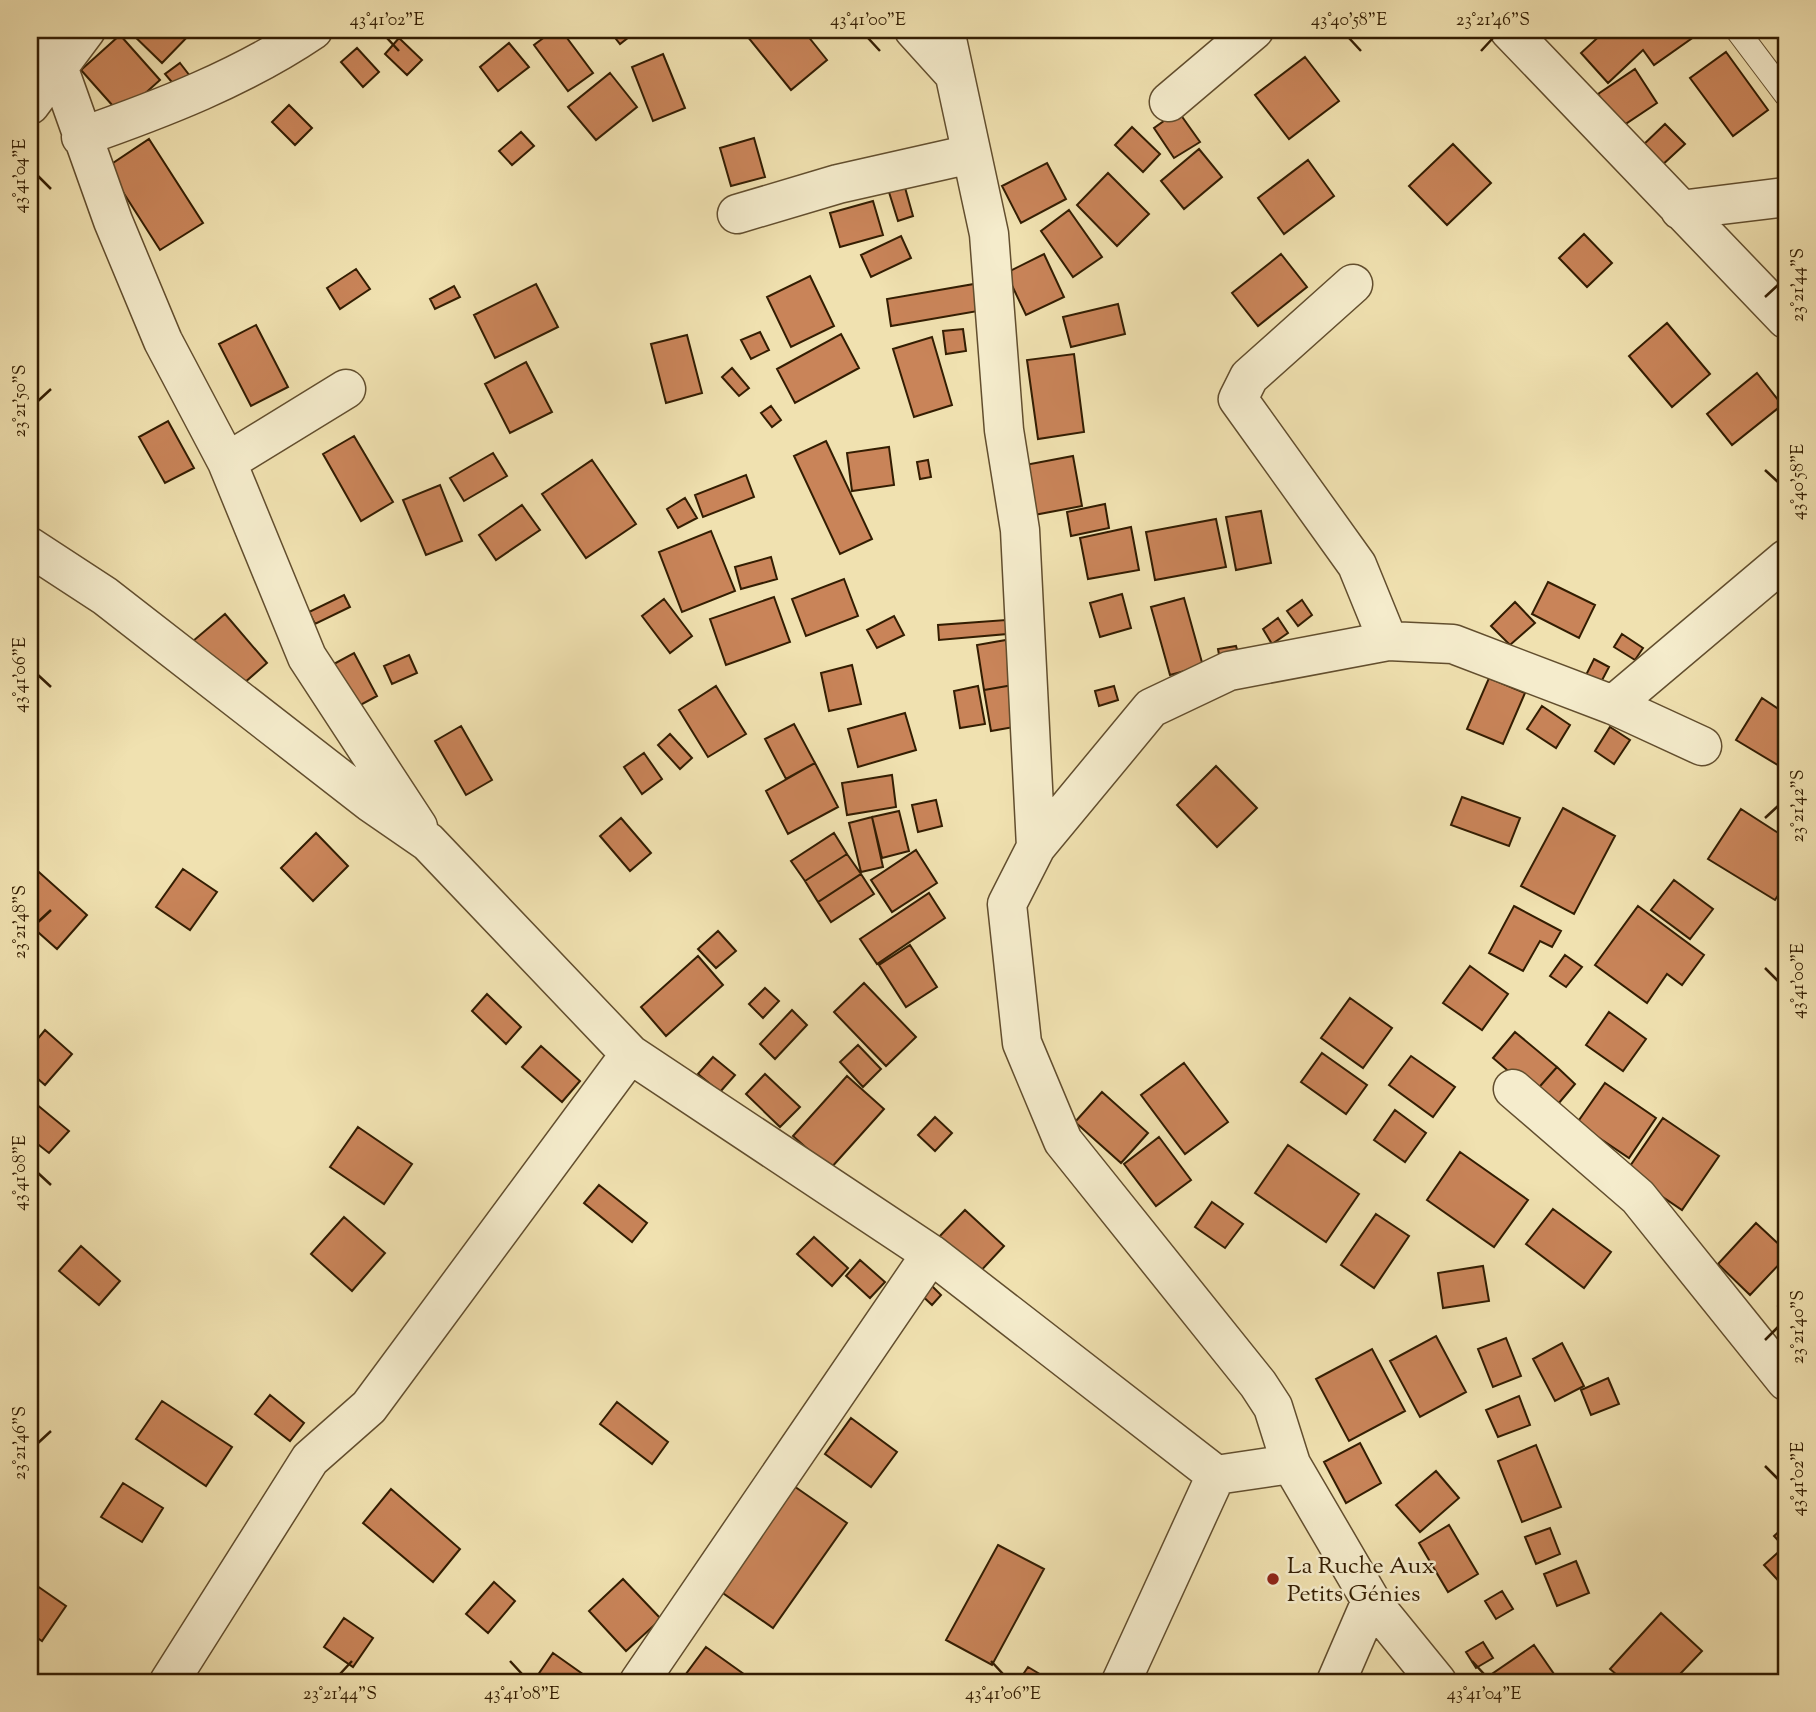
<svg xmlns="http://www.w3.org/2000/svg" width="1816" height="1712" font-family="'Sorts Mill Goudy',serif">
<rect width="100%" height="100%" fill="#f0e1b0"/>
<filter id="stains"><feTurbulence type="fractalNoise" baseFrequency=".00286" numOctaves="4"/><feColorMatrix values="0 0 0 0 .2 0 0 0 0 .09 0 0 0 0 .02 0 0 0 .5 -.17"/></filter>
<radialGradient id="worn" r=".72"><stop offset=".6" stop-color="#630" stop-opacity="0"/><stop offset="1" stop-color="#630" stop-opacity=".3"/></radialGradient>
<path fill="#c98459" stroke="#331d02" stroke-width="2" d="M128 30H194L162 63Z
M554 30H561L593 73 568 91 534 45Z
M609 30H638L620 44Z
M756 30H803L827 60 791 90 747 36Z
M1606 30H1695L1698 34 1654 65 1643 50 1608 83 1581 53Z
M120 35 160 80 121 115 81 70Z
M399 38 422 60 407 75 385 54Z
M509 43 529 67 498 91 480 67Z
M357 48 379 72 363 87 341 62Z
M1726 52 1768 110 1733 136 1690 78Z
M663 54 685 108 653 121 632 67Z
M1305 57 1339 101 1289 139 1255 95Z
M180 63 190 76 176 87 165 74Z
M1635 69 1657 103 1621 127 1598 94Z
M610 73 637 107 596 140 568 107Z
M289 105 312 128 295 145 272 122Z
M1178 111 1200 142 1174 158 1154 128Z
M1665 124 1685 144 1660 167 1641 147Z
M1132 127 1160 154 1143 172 1115 145Z
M521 132 534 146 512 165 499 151Z
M754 138 765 177 731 186 720 148Z
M149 139 203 223 160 250 107 167Z
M1453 144 1491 183 1447 225 1409 186Z
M1199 149 1222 177 1184 209 1161 181Z
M1308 160 1334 196 1284 234 1258 198Z
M1047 163 1066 199 1021 223 1002 186Z
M1108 173 1149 214 1117 246 1077 205Z
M904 184 913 216 898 221 888 189Z
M873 201 883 235 840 247 830 213Z
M1069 210 1102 257 1073 277 1041 231Z
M1584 234 1612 263 1587 287 1559 258Z
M901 236 911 258 871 277 861 255Z
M1044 254 1064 297 1026 315 1006 273Z
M1281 254 1307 287 1258 326 1232 293Z
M356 269 370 289 340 309 327 288Z
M810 276 834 326 791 347 767 297Z
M536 284 558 327 495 358 474 315Z
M974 284 978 311 891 326 887 299Z
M454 286 460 297 435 309 430 299Z
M1118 304 1125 334 1071 347 1063 317Z
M1667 323 1710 374 1672 407 1629 356Z
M256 325 288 387 251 406 219 344Z
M963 329 966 351 946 354 943 331Z
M760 332 769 350 751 359 741 340Z
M841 334 859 368 795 403 777 369Z
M687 335 702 393 666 403 651 344Z
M932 337 952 405 914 417 893 349Z
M1074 354 1084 432 1038 439 1027 360Z
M526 362 552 412 510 433 485 384Z
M732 368 749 388 739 396 722 377Z
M1757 373 1782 405 1732 445 1707 414Z
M771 406 781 420 772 427 761 413Z
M168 421 194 468 165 483 139 437Z
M354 436 393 502 361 521 323 454Z
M826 441 872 539 840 554 794 456Z
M889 447 894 485 852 491 847 453Z
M493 453 507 476 464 501 450 478Z
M1073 456 1082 506 1034 515 1025 465Z
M592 460 636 524 586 558 542 494Z
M928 460 931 477 920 479 917 462Z
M746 475 754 497 703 517 695 495Z
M440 485 462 541 426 555 403 500Z
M685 498 697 518 678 528 667 509Z
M1105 504 1109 528 1071 536 1067 512Z
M522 505 540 530 496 560 479 535Z
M1261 511 1271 563 1236 570 1226 517Z
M1216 519 1226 567 1155 580 1146 532Z
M1131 527 1139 570 1088 579 1080 538Z
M711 531 735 591 682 612 659 552Z
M771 557 777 579 741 589 735 567Z
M844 579 858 616 806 636 792 599Z
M1548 582 1595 605 1579 638 1532 614Z
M1122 594 1131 628 1100 637 1090 603Z
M344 595 350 607 315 624 309 612Z
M774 597 790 642 726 665 710 619Z
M1184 598 1203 666 1170 675 1151 607Z
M664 599 692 636 670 653 642 616Z
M1302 600 1312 615 1298 626 1287 611Z
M1515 602 1535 623 1510 645 1491 626Z
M225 614 267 663 236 690 193 641Z
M894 616 904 635 877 648 867 630Z
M1278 618 1288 633 1272 644 1263 629Z
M1006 620 1007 634 939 640 938 625Z
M1622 634 1643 648 1635 660 1614 647Z
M1006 640 1013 685 984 690 977 645Z
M1236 646 1239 656 1220 660 1218 649Z
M354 653 377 696 355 708 332 665Z
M409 655 417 673 392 684 384 666Z
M1594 659 1609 667 1599 686 1584 679Z
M852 665 861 704 829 711 821 673Z
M1489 678 1525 693 1503 744 1467 729Z
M1013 685 1019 726 991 731 984 690Z
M716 686 746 734 708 757 679 710Z
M978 686 985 724 960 728 954 691Z
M1114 686 1118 700 1099 706 1095 691Z
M1762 698 1786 714V770L1736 740Z
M1542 706 1570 725 1556 748 1527 729Z
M905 713 916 750 858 767 848 729Z
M794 724 815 763 786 779 765 739Z
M461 726 492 780 466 795 435 741Z
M1610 727 1630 740 1614 764 1595 751Z
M670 734 692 758 680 769 658 745Z
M644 753 662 779 642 794 624 767Z
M815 763 838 807 788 834 766 791Z
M1216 766 1257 808 1217 847 1177 805Z
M892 775 896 807 847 815 842 783Z
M1462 797 1520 818 1509 846 1451 825Z
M936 800 942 826 918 832 912 805Z
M1563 808 1615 836 1574 914 1521 886Z
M1741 809 1786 838V883L1775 900 1708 859Z
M899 811 909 851 882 858 872 817Z
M872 817 883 867 861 872 849 823Z
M621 818 651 853 630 871 600 836Z
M316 833 348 866 313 901 281 868Z
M834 833 847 854 805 881 791 861Z
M916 850 937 883 892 912 871 880Z
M847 854 861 874 818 902 805 881Z
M31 865 87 915 57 949 30 925Z
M183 869 217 892 190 930 156 907Z
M861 874 874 894 831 922 818 902Z
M1674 880 1713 909 1690 939 1651 910Z
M929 893 945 918 877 964 860 939Z
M1514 906 1561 931 1552 947 1540 941 1523 971 1489 953Z
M1638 906 1704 955 1682 985 1667 974 1647 1003 1595 965Z
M718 931 736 951 716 968 698 949Z
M910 945 937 987 906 1007 879 965Z
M1565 955 1582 967 1566 987 1550 976Z
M698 956 723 985 666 1036 641 1007Z
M1470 966 1508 994 1482 1030 1443 1003Z
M864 983 916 1037 886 1066 834 1012Z
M765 988 779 1001 763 1018 749 1004Z
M487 994 521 1027 506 1044 472 1011Z
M1350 998 1392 1028 1363 1068 1321 1038Z
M792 1010 807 1025 775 1059 760 1044Z
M1609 1012 1646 1039 1623 1071 1586 1045Z
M45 1030 72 1054 45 1085 30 1072V1048Z
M1515 1032 1557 1067 1534 1093 1493 1058Z
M858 1045 881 1069 863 1087 840 1062Z
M541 1046 580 1081 562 1102 522 1067Z
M1322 1053 1367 1085 1346 1114 1301 1082Z
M1411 1056 1455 1087 1433 1117 1389 1085Z
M713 1057 735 1075 720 1092 698 1074Z
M1184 1063 1228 1122 1185 1154 1141 1095Z
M1557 1067 1575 1084 1553 1110 1534 1093Z
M765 1074 800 1107 780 1127 746 1094Z
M847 1076 884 1109 830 1169 793 1136Z
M1605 1083 1656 1118 1629 1158 1577 1123Z
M1102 1092 1148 1133 1121 1163 1075 1122Z
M30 1099 69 1131 49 1153 30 1138Z
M1395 1110 1426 1133 1405 1162 1374 1140Z
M935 1117 952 1133 935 1151 918 1135Z
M1663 1118 1719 1156 1682 1210 1626 1172Z
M358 1127 412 1164 384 1204 330 1167Z
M1159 1137 1191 1180 1156 1206 1124 1164Z
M1288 1145 1359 1194 1326 1242 1255 1193Z
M1460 1152 1528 1200 1494 1247 1427 1200Z
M599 1185 647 1223 632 1242 584 1203Z
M1212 1202 1243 1224 1225 1248 1195 1227Z
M1553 1209 1611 1252 1584 1288 1526 1244Z
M965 1210 1004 1246 976 1276 937 1239Z
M1376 1214 1409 1236 1374 1288 1341 1265Z
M344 1217 385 1253 352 1291 311 1254Z
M1756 1223 1786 1251V1257L1750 1295 1718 1264Z
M814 1237 848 1268 832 1286 797 1254Z
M81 1246 120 1281 99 1305 59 1271Z
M860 1260 885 1282 870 1298 846 1276Z
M1483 1266 1489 1301 1443 1308 1438 1273Z
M926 1280 941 1295 932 1305 916 1290Z
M1786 1297V1315L1778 1306Z
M1436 1336 1466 1392 1420 1417 1390 1361Z
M1506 1338 1521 1376 1493 1387 1478 1349Z
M1562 1343 1584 1386 1555 1401 1533 1359Z
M1372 1349 1405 1411 1349 1441 1316 1379Z
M1608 1378 1619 1404 1591 1415 1581 1390Z
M270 1395 304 1423 290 1441 255 1414Z
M1519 1396 1530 1425 1498 1437 1486 1410Z
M162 1401 232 1447 206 1486 136 1439Z
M617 1402 668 1442 652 1464 600 1424Z
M851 1418 897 1452 871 1487 825 1454Z
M1360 1443 1381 1483 1346 1503 1324 1462Z
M1536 1445 1561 1507 1522 1522 1498 1461Z
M1436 1471 1459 1498 1420 1532 1396 1505Z
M123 1483 163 1508 142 1542 101 1517Z
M791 1484 847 1523 773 1628 717 1589Z
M391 1489 460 1549 433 1582 363 1523Z
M1449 1525 1478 1574 1448 1592 1419 1543Z
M1786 1525V1589L1764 1565 1784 1547 1774 1536Z
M1550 1528 1560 1554 1536 1564 1525 1537Z
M998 1545 1044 1569 992 1665 946 1640Z
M1576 1561 1589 1593 1557 1606 1544 1574Z
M623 1579 661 1619 626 1651 589 1611Z
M30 1581 66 1606 42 1641 30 1633Z
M494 1582 515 1601 488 1633 466 1614Z
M1502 1591 1513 1609 1496 1619 1485 1601Z
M1661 1613 1702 1651 1680 1674 1688 1682H1625L1610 1669Z
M344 1618 373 1638 353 1667 324 1647Z
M1483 1642 1493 1658 1476 1668 1466 1652Z
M1534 1645 1554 1674 1542 1682H1489L1486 1678Z
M706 1647 755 1682H680Z
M553 1653 594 1682H533Z
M1028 1667 1053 1682H1018Z"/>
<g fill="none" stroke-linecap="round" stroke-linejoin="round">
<g stroke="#624e2e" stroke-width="25">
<path id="lane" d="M1737 30 1786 95"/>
</g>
<g stroke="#624e2e" stroke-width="41">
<path id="street" d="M45 30 113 221 163 341 227 462 307 657 418 827
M914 30 953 73
M945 30 989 234 1004 430 1020 530 1036 847 1007 904 1022 1043 1063 1141 1258 1384 1273 1407 1291 1464 1371 1601 1437 1682
M1509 30 1786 319
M1169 102 1254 30
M30 105 86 30
M81 137C161 109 242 78 313 30
M1680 210 1786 197
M737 214 838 184 971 154
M1353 284 1249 377 1238 399 1357 565 1388 641
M227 462 346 389
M30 547 105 596 370 802 428 842 630 1054 931 1254 1216 1475 1291 1464
M1613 705 1786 559
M1036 847 1151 708 1229 671 1388 641 1453 644 1613 705 1702 746
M1513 1089 1638 1197 1786 1381
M169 1682 310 1459 369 1407 630 1054
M639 1682 931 1254
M1121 1682 1216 1475
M1336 1682 1371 1601"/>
</g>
<use href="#lane" stroke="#f5eccc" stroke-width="23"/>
<use href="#street" stroke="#f5eccc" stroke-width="38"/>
</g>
<path fill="none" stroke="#331d02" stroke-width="2.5" d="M387 38 399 51M868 38 880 51M1349 38 1361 51M1481 51 1493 38M38 176 51 189M1765 297 1778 285M38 401 51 389M1765 470 1778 482M38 675 51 687M1765 818 1778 806M38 922 51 910M1765 968 1778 981M38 1173 51 1185M1765 1340 1778 1327M38 1443 51 1431M1765 1466 1778 1479M510 1661 522 1674M991 1661 1003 1674M1472 1661 1484 1674M340 1674 352 1661"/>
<circle fill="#8f2418" stroke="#f5eccc" stroke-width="2.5" cx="1273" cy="1579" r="7"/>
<g text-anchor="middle" stroke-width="5" stroke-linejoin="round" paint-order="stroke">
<g font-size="24" fill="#331d02" stroke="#f5eccc" text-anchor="start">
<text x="1287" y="1573">La Ruche Aux<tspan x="1287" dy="28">Petits Génies</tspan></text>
</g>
</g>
<rect width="1816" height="1712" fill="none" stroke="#f0e1b0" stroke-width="77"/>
<rect x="38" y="38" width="1740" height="1636" fill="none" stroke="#331d02" stroke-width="2.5"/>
<g font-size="18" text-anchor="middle" fill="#331d02">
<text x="387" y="25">43°41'02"E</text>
<text x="868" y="25">43°41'00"E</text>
<text x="1349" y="25">43°40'58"E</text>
<text x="1493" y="25">23°21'46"S</text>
<text transform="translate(19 176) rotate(-90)" y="6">43°41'04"E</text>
<text transform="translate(1797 285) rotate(-90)" y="6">23°21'44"S</text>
<text transform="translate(19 401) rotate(-90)" y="6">23°21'50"S</text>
<text transform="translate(1797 482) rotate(-90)" y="6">43°40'58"E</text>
<text transform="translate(19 675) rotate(-90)" y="6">43°41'06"E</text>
<text transform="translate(1797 806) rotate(-90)" y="6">23°21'42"S</text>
<text transform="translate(19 922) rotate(-90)" y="6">23°21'48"S</text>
<text transform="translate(1797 981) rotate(-90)" y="6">43°41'00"E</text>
<text transform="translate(19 1173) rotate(-90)" y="6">43°41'08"E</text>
<text transform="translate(1797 1327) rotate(-90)" y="6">23°21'40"S</text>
<text transform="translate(19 1443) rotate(-90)" y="6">23°21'46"S</text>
<text transform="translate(1797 1479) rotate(-90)" y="6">43°41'02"E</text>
<text x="340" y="1699">23°21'44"S</text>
<text x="522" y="1699">43°41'08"E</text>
<text x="1003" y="1699">43°41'06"E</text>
<text x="1484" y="1699">43°41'04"E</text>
</g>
<rect width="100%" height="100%" filter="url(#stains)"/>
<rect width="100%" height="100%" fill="url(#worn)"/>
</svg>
